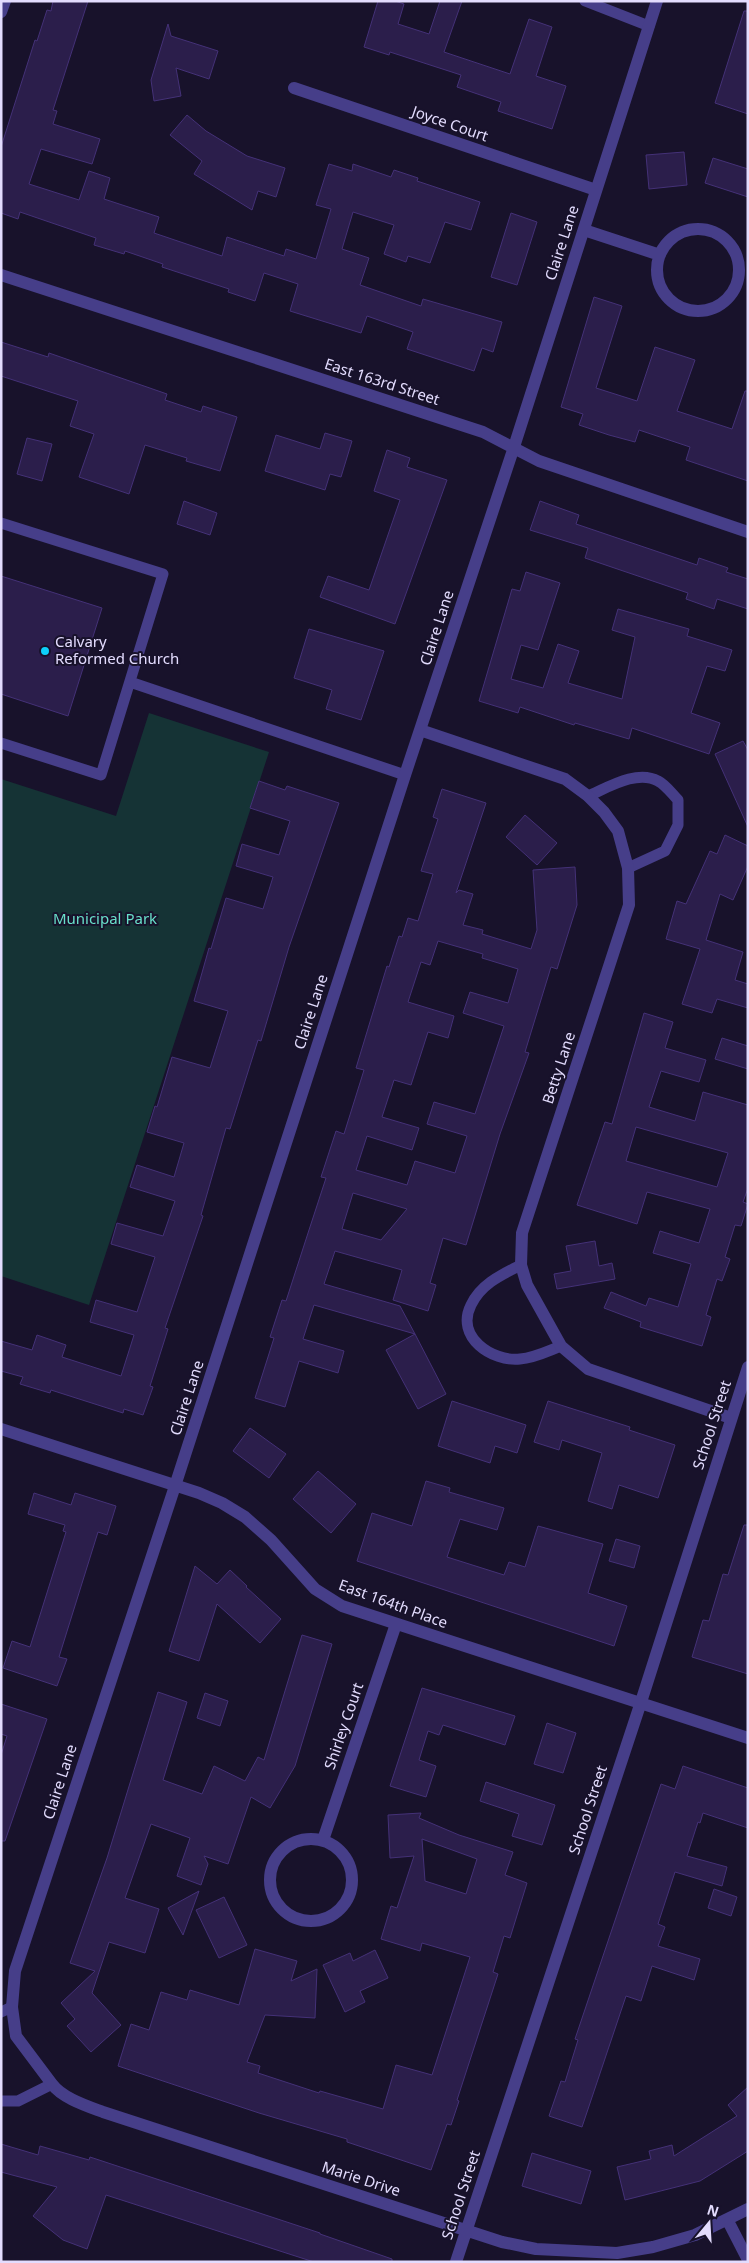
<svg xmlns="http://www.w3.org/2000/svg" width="749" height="2263" font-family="'Noto Sans',sans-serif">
<rect width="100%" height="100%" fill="#18122b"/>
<path fill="#153335" d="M149 713 269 752 89 1305 1 1276V779L116 816Z"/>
<path fill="#2b1e4b" stroke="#443177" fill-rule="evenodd" d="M53 1H88L53 110 57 111 53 124 100 139 92 164 41 149 29 184 79 200 89 171 110 178 104 199 159 217 154 233 222 256 227 237 284 256 286 249 316 259 331 209 316 205 329 164 352 171 353 164 391 177 394 170 418 178 417 181 480 202 471 230 445 222 430 263 408 256 406 262 384 254 394 225 353 212 342 249 369 258 360 285 421 306 423 299 502 322 493 352 482 348 474 371 407 349 413 332 367 316 361 333 290 311 298 284 264 273 255 301 228 292 229 289 162 267 163 264 125 251 124 254 94 245 96 238 20 212 18 219 1 213V147L35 40 37 41 47 10 51 11Z
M378 1H395L404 4 398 24 429 34 440 1H462L444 52 510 74 529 19 552 27 536 76 566 86 552 129 498 111 501 102 457 87 461 75 390 52 389 55 364 47Z
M744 11H748V114L715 103Z
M168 24 171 36 218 51 209 79 176 68 181 96 154 101 151 80Z
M187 115 206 131 247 156 285 168 276 197 258 191 252 210 194 174 202 161 170 135Z
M684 152 687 185 649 189 646 155Z
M713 158 748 169V197L705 183Z
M511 213 537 222 517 285 491 277Z
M594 297 622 306 596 388 637 401 655 347 695 360 677 411 732 429 745 391H748V481L686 460 690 447 639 430 635 442 609 435 579 425 583 414 561 407Z
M1 342 48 357 49 353 72 361 167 394 165 400 201 412 203 406 237 417 220 471 186 461 187 458 145 445 129 494 79 477 94 434 70 426 78 401 1 376Z
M325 433 352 441 341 477 330 474 325 490 265 471 276 435 320 449Z
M27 438 52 444 42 481 17 474Z
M387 450 410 458 407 467 447 480 395 624 320 597 328 576 369 590 400 500 374 491Z
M184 501 217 513 210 535 177 524Z
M540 501 579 515 576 524 697 565 699 558 728 568 726 572 748 579V609L717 599 714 609 686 599 688 593 585 558 588 548 530 530Z
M526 572 560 583 538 650 521 645 511 679 543 688 558 644 579 651 568 683 622 699 635 637 612 630 618 609 689 629 687 636 732 650 725 671 707 666 691 713 720 723 709 754 632 728 629 739 575 723 574 725 520 707 518 713 479 701 512 589 520 591Z
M1 576 102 608 68 716 1 694Z
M309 629 384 651 361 720 326 709 332 690 294 678Z
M743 741 748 750V827L715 754Z
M259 781 285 790 287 786 339 803 289 947 261 1041 258 1040 230 1129 226 1128 201 1215 203 1216 165 1328 168 1329 150 1386 153 1387 143 1415 124 1409 123 1413 51 1390 50 1393 20 1384 23 1377 1 1371V1341L32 1350 37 1335 66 1345 62 1357 121 1376 134 1335 90 1322 96 1300 137 1312 155 1257 111 1244 117 1223 163 1236 175 1201 130 1187 137 1165 174 1177 184 1143 147 1132 155 1106 157 1107 172 1057 210 1068 228 1011 194 1001 209 948 211 949 226 898 263 909 273 877 236 866 242 844 279 855 290 821 250 808Z
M442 789 486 803 456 893 459 890 473 894 463 925 483 930 482 934 531 949 537 930 533 870 575 867 577 905 557 969 551 967 525 1052 529 1053 500 1134 466 1245 443 1238 430 1283 436 1285 428 1311 393 1300 402 1270 335 1251 324 1284 400 1306 415 1334 314 1305 303 1339 344 1351 338 1373 299 1361 285 1407 255 1398 274 1338 270 1337 282 1300 286 1301 309 1230 326 1178 321 1177 336 1131 344 1134 364 1070 356 1068 387 966 389 967 399 936 402 937 408 918 418 921 433 874 421 871 438 819 433 817ZM438 941 483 954 482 958 518 969 508 1003 470 992 463 1013 504 1026 475 1114 434 1102 427 1124 467 1136 455 1173 415 1161 407 1185 356 1170 367 1136 412 1150 419 1128 382 1117 394 1080 411 1085 428 1032 448 1038 454 1016 408 1002 421 962 430 965ZM353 1193 407 1209 381 1240 342 1229Z
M525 815 557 843 537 865 506 837Z
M725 835 748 846V866L733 900 720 894 706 940 743 952 735 980 748 984V1008L717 999 712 1013 682 1004 700 949 666 939 677 901 686 904 710 851 717 854Z
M644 1013 673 1022 665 1048 706 1060 699 1082 661 1071 649 1107 695 1121 703 1092 748 1105V1188L743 1202 748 1204 741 1226 735 1225 725 1257 730 1259 722 1281 717 1279 706 1315 711 1317 702 1346 640 1327 641 1322 604 1308 611 1292 646 1306 649 1298 678 1307 691 1264 653 1253 660 1231 699 1243 710 1209 647 1192 637 1224 577 1205 605 1122 612 1124ZM636 1127 728 1153 717 1187 626 1161Z
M722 1038 748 1046V1069L715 1059Z
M595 1241 599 1266 612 1263 615 1279 557 1289 554 1274 571 1271 566 1246Z
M415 1334 446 1394 418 1409 386 1350Z
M452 1401 526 1425 517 1453 495 1446 490 1463 438 1446Z
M548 1401 630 1427 629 1430 675 1445 658 1498 619 1485 612 1509 588 1501 602 1453 562 1440 559 1450 534 1442Z
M250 1428 286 1454 269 1478 233 1451Z
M318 1471 356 1504 331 1533 293 1499Z
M426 1481 450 1488 449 1492 504 1508 497 1530 460 1519 447 1557 504 1575 509 1562 525 1567 538 1526 603 1544 588 1593 627 1606 614 1646 357 1561 372 1513 412 1526Z
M34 1493 71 1505 75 1493 116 1506 107 1535 98 1532 59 1657 67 1659 57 1686 3 1668 12 1641 30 1647 66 1532 63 1531 65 1525 28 1514Z
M744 1525H748V1674L692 1657 703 1620 709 1621 723 1574 728 1575Z
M616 1539 640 1546 634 1568 609 1561Z
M195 1566 217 1584 230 1570 247 1586 246 1587 281 1619 260 1643 217 1604 199 1661 169 1651Z
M302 1635 332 1644 295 1766 270 1808 251 1797 228 1864 204 1856 208 1864 201 1885 177 1876 190 1838 151 1824 125 1898 159 1909 145 1953 109 1942 92 1993 121 2025 91 2052 67 2026 75 2019 61 2003 95 1971 70 1963 107 1858 158 1692 187 1702 163 1780 202 1794 214 1766 245 1781 258 1757 264 1760Z
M422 1688 515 1716 505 1745 443 1725 439 1735 428 1731 419 1760 436 1766 426 1797 390 1786Z
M205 1693 228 1701 220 1726 197 1718Z
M1 1704 47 1719 5 1841H1V1755L7 1736 1 1734Z
M547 1723 576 1733 563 1773 534 1764Z
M683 1766 748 1788V1828L703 1813 700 1823 698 1822 687 1856 727 1867 722 1886 675 1872 658 1924 665 1927 658 1946 700 1959 694 1980 652 1966 641 2001 626 1996 582 2127 549 2116 561 2081 565 2082 578 2040 575 2039 661 1784 675 1789Z
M486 1782 555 1805 542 1845 512 1836 519 1814 480 1801Z
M421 1813 419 1818 459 1835 513 1852 505 1875 527 1883 510 1938 504 1936 493 1972 498 1974 457 2100 459 2101 451 2125 447 2124 431 2170 347 2142V2139L259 2113 118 2066 131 2024 149 2030 161 1992 187 2000 190 1990 239 2005 255 1949 297 1961 291 1981 317 1969 315 2018 265 2015 247 2062 260 2066 258 2073 319 2093 320 2091 383 2109 396 2065 432 2075 470 1957 422 1943 420 1951 381 1939 391 1906 397 1908 414 1856 390 1858 388 1815ZM422 1839 477 1859 466 1894 425 1881Z
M714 1889 737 1897 731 1916 708 1908Z
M199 1891 183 1935 168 1908Z
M224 1897 247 1945 219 1958 196 1910Z
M375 1950 388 1978 360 1991 365 2002 345 2012 323 1965 350 1953 353 1961Z
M748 2087V2151L700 2181 625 2200 617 2167 651 2159 649 2151 672 2145 674 2156 737 2116 728 2105Z
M1 2144 38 2155 40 2146 89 2160 90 2157 320 2233V2234L392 2259V2262H314L106 2195 87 2249 63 2240 33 2216 57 2187 1 2172Z
M532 2153 591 2171 581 2204 522 2186Z"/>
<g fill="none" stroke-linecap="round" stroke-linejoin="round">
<path stroke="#463e89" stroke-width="11" d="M585 1 649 26
M1 523 163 574 101 775 1 743
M130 682 405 775
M588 796C607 788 637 769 658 781 666 785 672 794 678 800V825L665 851 628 868
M521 1265C501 1275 481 1284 471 1305 455 1337 492 1362 520 1359 534 1358 548 1351 561 1346
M1 2012 12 2007
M1 2101H18L52 2084"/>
<path stroke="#463e89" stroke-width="12" d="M657 1 513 450 405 775 175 1486 15 1971 12 2007 16 2036 52 2084C62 2098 87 2106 103 2112L502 2242 536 2249 617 2253 653 2247 695 2235 748 2209
M1 12 5 1
M294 88 596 190
M657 270a41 41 0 1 1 82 0a41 41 0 1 1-82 0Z
M584 230 660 255
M1 275 483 432 539 461 748 532
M420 730 565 779 588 796 604 812 618 831 628 868 629 905 522 1233 521 1265 527 1285 561 1346 588 1369 731 1418
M1 1429 199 1493 222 1503 245 1517 271 1540 315 1589 342 1606 748 1738
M270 1880a41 41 0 1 1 82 0a41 41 0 1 1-82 0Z
M323 1840 396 1624
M728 2221 748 2260
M456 2262 641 1702 748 1367"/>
</g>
<circle fill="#0dd0fa" stroke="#18122b" stroke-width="2" cx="45" cy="651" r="5"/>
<g text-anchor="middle" stroke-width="4" stroke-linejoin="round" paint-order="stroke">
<g font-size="15" fill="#e3dcfe" stroke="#18122b">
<text transform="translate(450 124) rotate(19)" y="5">Joyce Court</text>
<text transform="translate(562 243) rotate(-72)" y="5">Claire Lane</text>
<text transform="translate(382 382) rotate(18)" y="5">East 163rd Street</text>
<text transform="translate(437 628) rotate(-72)" y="5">Claire Lane</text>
<text transform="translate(311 1012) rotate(-72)" y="5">Claire Lane</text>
<text transform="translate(559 1068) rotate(-72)" y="5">Betty Lane</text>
<text transform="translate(187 1398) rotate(-72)" y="5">Claire Lane</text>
<text transform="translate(712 1425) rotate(-72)" y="5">School Street</text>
<text transform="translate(393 1604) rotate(20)" y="5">East 164th Place</text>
<text transform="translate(344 1726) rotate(-71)" y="5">Shirley Court</text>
<text transform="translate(60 1782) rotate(-72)" y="5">Claire Lane</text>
<text transform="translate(588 1810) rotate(-72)" y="5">School Street</text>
<text transform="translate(361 2179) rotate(18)" y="5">Marie Drive</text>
<text transform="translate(461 2195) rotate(-72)" y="5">School Street</text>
</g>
<g font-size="15" fill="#e3dcfe" stroke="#18122b" text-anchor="start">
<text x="55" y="647">Calvary<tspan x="55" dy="17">Reformed Church</tspan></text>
</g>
<g font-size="15" fill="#68dfca" stroke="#18122b">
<text x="105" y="924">Municipal Park</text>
</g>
</g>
<rect width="749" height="2263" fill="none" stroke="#e3dcfe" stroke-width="5"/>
<g transform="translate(709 2223) rotate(18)" stroke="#18122b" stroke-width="4" paint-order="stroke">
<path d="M0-4L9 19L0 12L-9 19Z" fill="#e3dcfe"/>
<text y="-8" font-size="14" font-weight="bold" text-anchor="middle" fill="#e3dcfe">N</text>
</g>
</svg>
